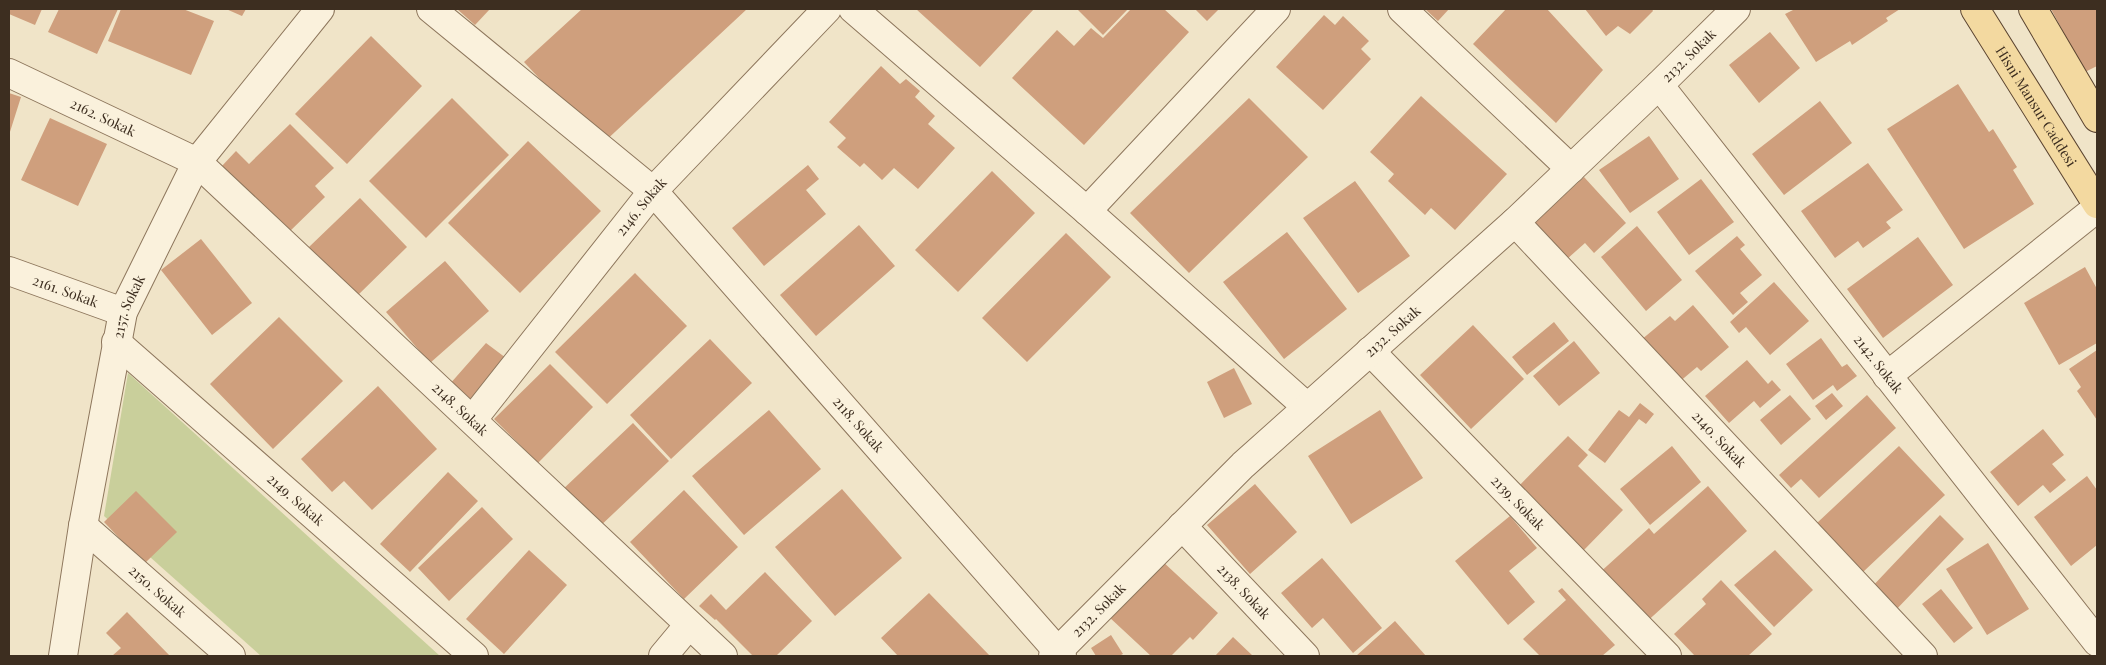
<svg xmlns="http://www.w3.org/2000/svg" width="2106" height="665" font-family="'Playfair Display',serif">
<rect width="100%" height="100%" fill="#f0e4c8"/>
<path fill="#c9cf9b" d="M128 373 440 656H261L104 516Z"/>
<path fill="#cf9f7d" d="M9 9H42L35 25 9 14Z
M59 9H118L97 54 48 32Z
M121 9H183L214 21 191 75 108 41Z
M226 9H246L242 16Z
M457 9H490L475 25Z
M582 9H747L601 145 524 62Z
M916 9H1034L980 67Z
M1077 9H1128L1103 35Z
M1131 9H1164L1189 32 1084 145 1012 78 1057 30 1074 46 1091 28 1103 38Z
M1195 9H1219L1207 21Z
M1425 9H1449L1438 21Z
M1506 9H1547L1603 70 1556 123 1473 44Z
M1585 9H1652L1653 11 1630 34 1618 26 1606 36Z
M1795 9H1900L1886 18 1888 21 1852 45 1850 41 1816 62 1785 14Z
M2051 9H2097V66L2085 72Z
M1324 15 1335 25 1343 16 1369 41 1361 49 1371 59 1323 110 1276 67Z
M1770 32 1800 68 1759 103 1729 65Z
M371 36 422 86 347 164 295 114Z
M881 66 900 84 906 79 920 91 915 97 935 116 928 124 955 148 918 189 894 168 882 180 864 163 860 167 837 147 846 138 829 122Z
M1958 84 1989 132 1993 129 2017 167 2013 170 2034 204 1964 249 1887 129Z
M9 93 21 97 9 135Z
M1421 96 1507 174 1455 230 1431 208 1425 215 1388 181 1394 174 1370 152Z
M452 98 509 155 426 238 369 181Z
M1249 98 1308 157 1189 273 1130 213Z
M1820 101 1852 143 1784 195 1752 154Z
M50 118 107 144 78 206 21 180Z
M290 124 334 168 315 186 325 197 287 234 221 167 236 151 249 164Z
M1649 136 1679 179 1630 213 1599 170Z
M528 141 601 211 520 293 448 223Z
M1868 163 1903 210 1886 222 1891 228 1863 248 1858 241 1835 258 1801 211Z
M808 165 819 179 806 190 826 214 764 266 732 228Z
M992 171 1035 213 958 292 915 250Z
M1584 177 1626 223 1594 253 1585 243 1567 259 1534 223Z
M1701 179 1734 222 1689 255 1657 212Z
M1355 181 1410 256 1358 293 1303 218Z
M360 198 407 247 356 297 309 247Z
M859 225 895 266 816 336 780 295Z
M1637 226 1682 280 1646 311 1601 257Z
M1287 232 1347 309 1284 359 1223 282Z
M1066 233 1111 277 1027 362 982 318Z
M1737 236 1745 245 1740 249 1762 275 1740 293 1748 302 1733 315 1695 271Z
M1918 237 1953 285 1883 338 1847 289Z
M201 239 252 303 212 335 161 270Z
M445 261 489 311 430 363 386 312Z
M2085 267 2097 289V343L2059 365 2024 303Z
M635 273 687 326 607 404 555 352Z
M1774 282 1809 321 1770 355 1746 327 1739 333 1730 322Z
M1693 305 1729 347 1701 371 1697 367 1678 383 1641 340 1670 316 1675 321Z
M279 317 343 381 273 449 210 384Z
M1554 322 1569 341 1527 375 1512 357Z
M1473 325 1524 379 1471 429 1420 375Z
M1821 338 1842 367 1847 364 1857 376 1837 391 1833 385 1813 400 1786 364Z
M710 339 752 383 671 459 630 415Z
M1574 341 1600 373 1559 406 1533 376Z
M486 343 506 358 470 402 449 385Z
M2097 350V420L2077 391 2081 387 2069 369Z
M1747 360 1768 384 1772 380 1781 390 1760 408 1754 401 1729 423 1705 396Z
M550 364 593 407 538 463 494 419Z
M1234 368 1252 404 1224 418 1207 382Z
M378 386 437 449 372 510 344 481 332 492 301 459Z
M1832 393 1843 406 1826 420 1815 406Z
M1790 395 1811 419 1781 445 1760 420Z
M1867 395 1896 428 1819 498 1801 479 1791 488 1779 475Z
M1640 403 1654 414 1646 424 1639 419 1605 463 1588 450 1619 410 1629 417Z
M769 410 821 469 744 535 692 476Z
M1380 410 1423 478 1351 524 1308 456Z
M633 423 669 461 596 530 560 492Z
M2043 429 2064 455 2052 464 2066 480 2050 493 2043 485 2018 506 1990 472Z
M1568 436 1588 455 1578 466 1623 510 1582 552 1516 489Z
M1672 446 1701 482 1650 525 1620 489Z
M1899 446 1945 495 1863 572 1817 523Z
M448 472 478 501 410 572 380 544Z
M2087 476 2097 490V545L2071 566 2034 517Z
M1255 484 1297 532 1250 574 1207 525Z
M1708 486 1747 531 1643 625 1597 575 1649 528 1654 534Z
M842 489 902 558 835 616 775 547Z
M684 490 738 547 684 599 630 542Z
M136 491 177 532 144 564 104 522Z
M482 507 513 539 449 601 418 568Z
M1940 515 1964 539 1892 614 1868 591Z
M1510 516 1537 548 1509 571 1535 602 1508 625 1455 561Z
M1988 543 2029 609 1987 635 1946 569Z
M529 550 567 585 504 654 466 619Z
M1775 550 1813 590 1774 627 1734 585Z
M1322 558 1382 628 1353 653 1323 618 1312 628 1281 593Z
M1161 560 1218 613 1193 640 1190 637 1171 656H1151L1108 616Z
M765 572 812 621 776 656H753L716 619 715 620 699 606 711 594 726 610Z
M1721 580 1772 634 1748 656H1695L1674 634 1706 604 1702 599Z
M1562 588 1615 645 1602 656H1540L1523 639 1566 600 1558 591Z
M1941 589 1973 628 1954 643 1922 604Z
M929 593 990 656H898L881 638Z
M127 612 170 656H112L121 648 106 633Z
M1395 621 1426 656H1356Z
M1111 635 1123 654 1119 656H1096L1091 648Z
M1233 637 1253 656H1215Z"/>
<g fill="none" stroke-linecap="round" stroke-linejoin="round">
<g stroke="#8d765c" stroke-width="30">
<g id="minor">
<path id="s1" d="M431 9 653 191 1062 656"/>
<path d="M853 9 1087 211 1307 407"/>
<path d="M1402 9 1571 169"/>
<path id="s2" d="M9 73 197 162 723 656"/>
<path id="s3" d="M1659 85 2097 642"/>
<path d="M1087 211 1276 9"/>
<path id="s4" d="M1515 222 1923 656"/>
<path id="s5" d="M9 271 123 312"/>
<path id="s6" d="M116 342 474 656"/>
<path id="s7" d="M1370 351 1667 656"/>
<path d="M1887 376 2097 208"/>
<path id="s8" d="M473 419 653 191 827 9"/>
<path id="s9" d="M83 526 231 656"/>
<path id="s10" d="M1182 526 1305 656"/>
<path id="s11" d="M63 656 83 526 123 312 197 162 320 9"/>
<path d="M663 656 688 626"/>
<path id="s12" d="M1053 656 1243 465 1515 222 1659 85 1736 9"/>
</g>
</g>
<g stroke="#5b4430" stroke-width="30">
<g id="major">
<path id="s13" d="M1975 9 2097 204"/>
<path d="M2033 9 2097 118"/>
</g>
</g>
<use href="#minor" stroke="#faf1dc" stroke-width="28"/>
<use href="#major" stroke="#f3d9a0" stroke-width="28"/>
</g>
<g text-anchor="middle" stroke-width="4" stroke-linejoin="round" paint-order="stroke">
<g font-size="14" fill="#3d2e20" stroke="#f7eed8">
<text dy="5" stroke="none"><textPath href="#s12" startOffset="875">2132. Sokak</textPath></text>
<text dy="5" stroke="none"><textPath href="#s13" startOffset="115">Hisni Mansur Caddesi</textPath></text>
<text dy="5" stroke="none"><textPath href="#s2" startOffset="104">2162. Sokak</textPath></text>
<text dy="5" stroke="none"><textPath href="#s8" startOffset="271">2146. Sokak</textPath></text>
<text dy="5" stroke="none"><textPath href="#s5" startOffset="60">2161. Sokak</textPath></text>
<text dy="5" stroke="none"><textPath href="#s11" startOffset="356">2157. Sokak</textPath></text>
<text dy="5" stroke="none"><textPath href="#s12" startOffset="470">2132. Sokak</textPath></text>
<text dy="5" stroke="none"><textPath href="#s3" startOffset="355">2142. Sokak</textPath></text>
<text dy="5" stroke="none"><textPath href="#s2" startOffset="569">2148. Sokak</textPath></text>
<text dy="5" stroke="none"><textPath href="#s1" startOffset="598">2118. Sokak</textPath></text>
<text dy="5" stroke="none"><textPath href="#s4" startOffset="298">2140. Sokak</textPath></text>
<text dy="5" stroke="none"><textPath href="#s6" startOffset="239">2149. Sokak</textPath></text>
<text dy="5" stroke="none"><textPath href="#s7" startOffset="212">2139. Sokak</textPath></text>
<text dy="5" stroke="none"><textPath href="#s9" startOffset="99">2150. Sokak</textPath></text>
<text dy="5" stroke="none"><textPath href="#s10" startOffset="90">2138. Sokak</textPath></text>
<text dy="5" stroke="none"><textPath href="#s12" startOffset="65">2132. Sokak</textPath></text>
</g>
</g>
<rect width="2106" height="665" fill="none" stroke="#3d2e20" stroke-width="20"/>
</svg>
